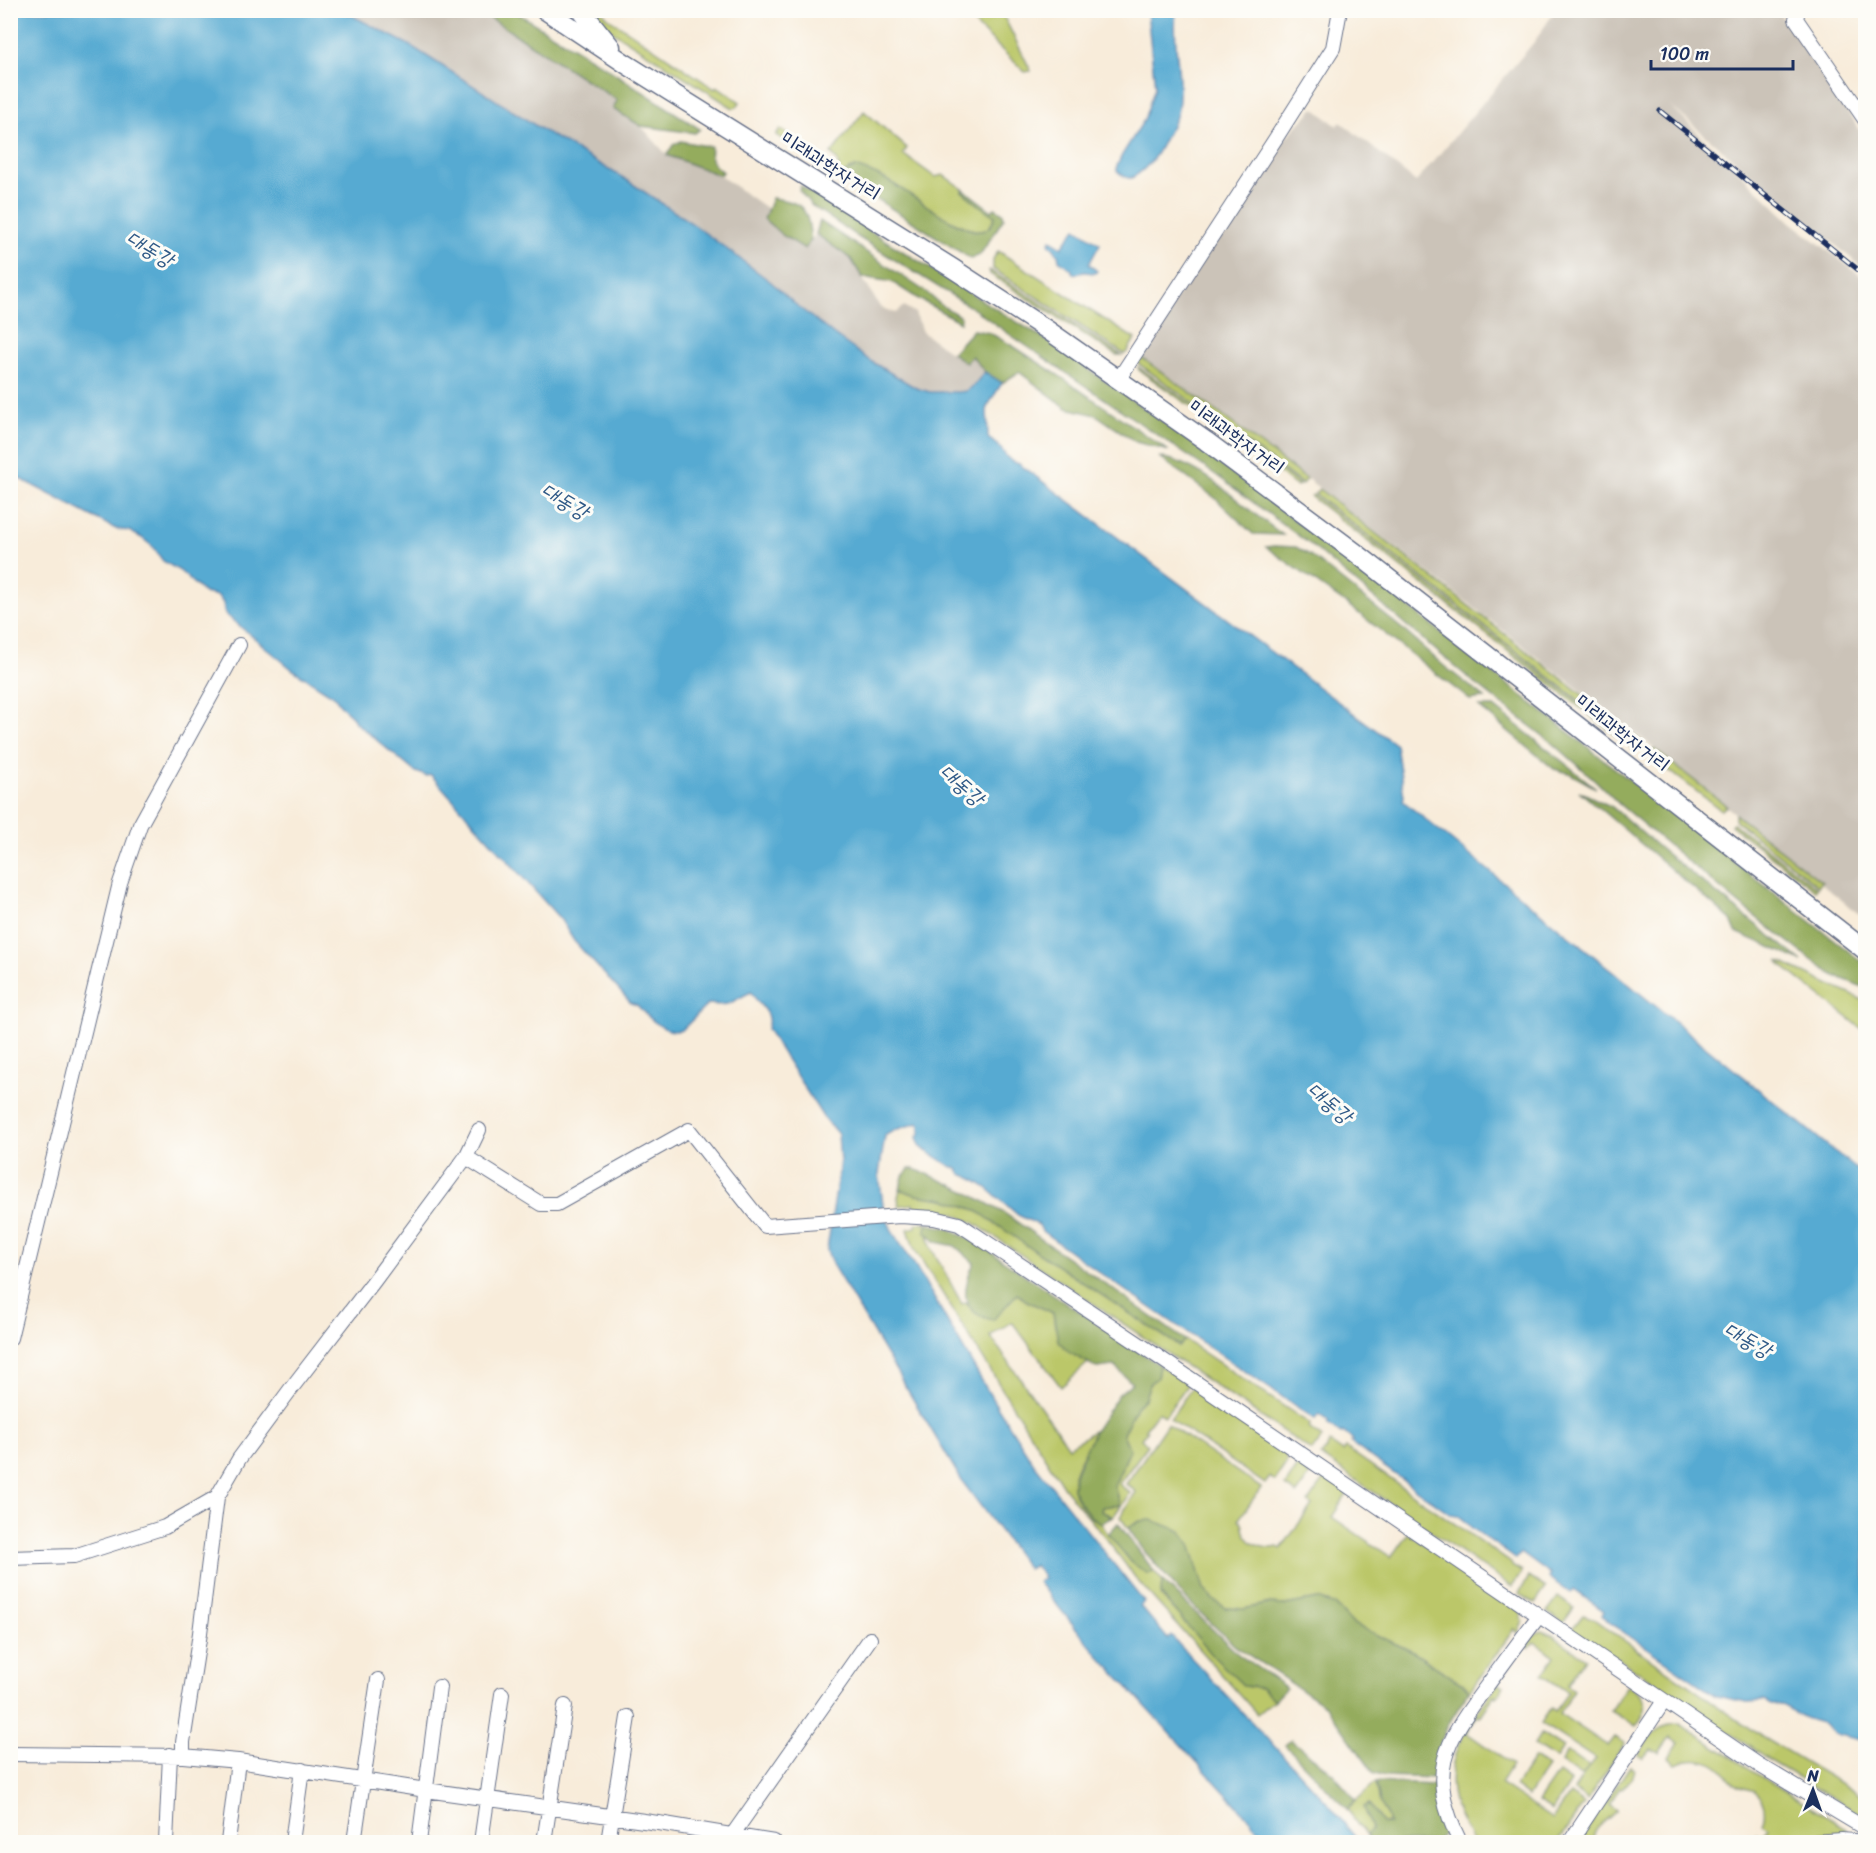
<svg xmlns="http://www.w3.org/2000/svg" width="1876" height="1853" font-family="Sriracha,'Poor Story',sans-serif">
<rect width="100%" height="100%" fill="#fdfcf7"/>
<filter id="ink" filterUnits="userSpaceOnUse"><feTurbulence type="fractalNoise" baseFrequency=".0167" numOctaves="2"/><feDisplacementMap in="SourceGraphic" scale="12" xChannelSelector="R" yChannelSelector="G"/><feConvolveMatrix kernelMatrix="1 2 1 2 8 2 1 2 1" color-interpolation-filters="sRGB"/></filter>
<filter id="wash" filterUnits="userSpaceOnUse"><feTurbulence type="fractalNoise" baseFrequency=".008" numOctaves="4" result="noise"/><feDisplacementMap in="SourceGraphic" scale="24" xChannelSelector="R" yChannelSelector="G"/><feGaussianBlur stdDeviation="1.35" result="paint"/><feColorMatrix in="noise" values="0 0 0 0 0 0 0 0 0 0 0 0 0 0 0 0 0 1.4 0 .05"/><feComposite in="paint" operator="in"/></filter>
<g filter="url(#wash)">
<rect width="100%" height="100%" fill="#f8ecda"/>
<path fill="#cbc3b8" d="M343 11H479L617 100 614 109 641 126 667 155 719 175 769 210 764 219 782 235 804 249 816 234 851 259 880 307 896 313 904 306 915 313 922 332 966 363 972 356 985 372 973 386 966 391 958 392H929L916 388 872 362 834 335 795 304 771 282 693 224 625 179 544 131 411 46Z
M1555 11H1777L1803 42 1865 138V270L1668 104 1791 222 1865 279V919L1667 758 1485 616 1310 481 1220 413 1139 355 1273 151 1314 108 1337 126 1341 122 1416 182 1534 42Z"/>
<path fill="#bbc769" stroke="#6b7b64" stroke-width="1.5" d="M594 11H602L607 17 715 89 717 86 740 102 737 107 733 108 607 28Z
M961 11H1001L1031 71 1025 72Z
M864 111 907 148 903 154 935 177 943 175 963 189 962 191 984 209 995 216C992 224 989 231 980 231 961 231 877 179 855 167L840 176 834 173 839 169 837 160 831 154Z
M780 129 826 160 823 165 776 135Z
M998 251 1135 339 1127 352 1124 354 993 269V259Z
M989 270 1121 355H1116L990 274Z
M1139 356 1219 413 1306 479 1302 484 1213 417 1139 364Z
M1138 367 1213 419 1300 485 1296 486 1211 421 1139 370Z
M1319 489 1643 742 1639 747 1315 494Z
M1313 495 1637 748 1633 749 1311 497Z
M1654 749 1727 806 1721 810 1649 755Z
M1735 814 1822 882 1818 886 1735 820Z
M1733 823 1817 888 1815 890 1731 825Z
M1778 961 1865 1001V1031L1781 965Z
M900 1189 916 1195 944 1199 976 1210 1026 1245 1179 1346 1185 1340 1310 1424 1309 1428 1322 1438 1312 1451 974 1223 952 1213 914 1209 913 1204 899 1206 898 1197Z
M917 1223 928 1224 925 1231 928 1234 931 1247 962 1304 966 1302 972 1310 1017 1294 1027 1301 1053 1313 1055 1327 1071 1353 1089 1362 1061 1387 1012 1322 990 1336 1069 1447 1095 1430 1089 1445 1077 1466 1074 1476 1073 1489 1080 1503 1091 1517 1101 1523 1108 1534 1148 1574 1154 1571 1162 1580 1161 1596 1244 1686 1261 1688 1274 1700 1257 1714 1137 1580 1105 1537 1064 1488 914 1248 908 1229 916 1227Z
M1159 1365 1188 1384 1165 1416 1158 1412 1145 1429 1147 1431 1141 1439 1148 1445 1119 1484 1130 1493 1113 1517 1101 1511 1102 1507 1116 1494 1114 1486 1130 1450 1123 1434 1136 1407 1145 1398 1150 1383 1157 1378Z
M1192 1387 1285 1451 1287 1462 1275 1481 1270 1477 1265 1484 1170 1419Z
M1167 1424 1261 1488 1239 1519C1244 1523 1242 1526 1244 1532 1250 1545 1264 1550 1278 1547L1281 1549 1312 1505 1308 1502 1324 1480H1330L1348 1493 1332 1517 1391 1557 1408 1533 1521 1611 1523 1622 1518 1633 1514 1629 1470 1691 1464 1685 1413 1652 1353 1624 1335 1605 1318 1599 1285 1605 1266 1604 1244 1609 1225 1608 1212 1599 1204 1589 1140 1521 1128 1528 1120 1517 1136 1492 1126 1484Z
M1330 1443 1343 1452 1346 1448 1511 1563 1512 1566 1522 1572 1512 1587 1321 1456Z
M1298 1466 1310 1475 1297 1494 1285 1486Z
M1529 1577 1546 1588 1535 1604 1519 1593Z
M1558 1597 1574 1608 1563 1623 1547 1612Z
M1583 1615 1592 1618 1755 1732 1865 1798V1817L1772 1762 1685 1702 1572 1629Z
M1542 1631 1552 1635 1585 1658 1567 1685 1574 1690 1559 1713 1608 1746 1615 1737 1625 1743 1587 1800 1574 1790 1589 1767 1582 1777 1561 1762 1568 1752 1589 1767 1595 1759 1541 1723 1551 1708 1555 1711 1568 1692 1542 1675 1555 1656 1534 1642 1529 1648 1526 1646 1534 1634Z
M1498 1684 1504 1686 1497 1697 1494 1696 1480 1717 1477 1716 1467 1733 1512 1765 1500 1784 1552 1819 1570 1794 1584 1804 1558 1842H1472C1467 1831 1460 1820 1456 1808 1439 1758 1470 1722 1498 1684Z
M1627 1685C1647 1698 1652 1705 1636 1726L1611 1711Z
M1680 1724 1808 1806 1847 1828 1846 1832 1843 1835 1820 1837 1791 1842H1754L1756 1834 1762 1837 1768 1828 1762 1824C1767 1811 1764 1800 1754 1791 1748 1789 1741 1788 1735 1785 1730 1781 1727 1775 1722 1770 1709 1758 1691 1757 1676 1764L1669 1758 1679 1742 1670 1737 1659 1753 1651 1749 1643 1758 1638 1755C1650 1737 1655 1724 1680 1724Z
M1541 1734 1563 1748 1556 1759 1534 1745Z
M1534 1758 1548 1767 1528 1796 1515 1786Z
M1630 1766 1634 1770 1631 1779 1622 1789 1620 1788 1609 1804 1617 1810C1608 1823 1593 1824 1593 1842H1578Z
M1558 1773 1571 1782 1552 1811 1538 1802Z
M1376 1782 1380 1803 1386 1812 1389 1824 1382 1823 1369 1804 1364 1807 1372 1829 1366 1835 1347 1809Z"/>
<path fill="#94ac5d" stroke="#586e5e" stroke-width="1.5" d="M479 11H514L605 67 700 129 695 133 641 126 613 109 617 100Z
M681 141 711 147C709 160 713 166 723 172L719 175 667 155 673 145Z
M855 167C864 170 873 173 881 177 905 188 956 231 979 231 989 231 992 224 995 216L984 209 962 191 963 189 992 211 995 208 1003 213 1004 218 980 255 971 259 840 176Z
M801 186 886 241 1046 340 1168 425 1383 587 1865 964V988L1833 975 1809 958 1744 908 1620 805 1596 781 1555 745 1477 685 1311 545 1216 475 1009 334 974 309 858 237 811 205 799 190Z
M772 198C806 203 807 209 811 240L805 249 782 235 764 219Z
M820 221 926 292 941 305 961 317 960 322 917 298 892 282 862 277 851 259 816 234Z
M973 330 990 333 1016 348 1058 375 1169 451 1136 442 1096 415 1067 408 1019 372 1002 383 985 372 972 356 966 363 952 353Z
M1159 457C1196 463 1222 488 1250 510 1261 519 1272 527 1283 535L1253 534 1215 498Z
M1274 546 1296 547 1310 555 1400 627 1444 666 1485 698 1470 700 1348 605 1266 547Z
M1479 707H1494L1596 788 1569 773 1554 769Z
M1579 791 1612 807 1663 851 1802 961 1736 932 1731 920Z
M909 1169H914L932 1176 967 1192 1004 1213 1185 1340 1179 1346 1026 1245 976 1210 944 1199 916 1195 900 1189 903 1176Z
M928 1224 947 1228 974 1241 1159 1365 1157 1378 1150 1383 1145 1398 1136 1407 1123 1434 1130 1450 1114 1486 1120 1505 1102 1507 1101 1511 1113 1517 1101 1523 1091 1517 1080 1503 1073 1489 1074 1476 1095 1430 1119 1394 1132 1383 1114 1366 1097 1368 1070 1353 1058 1341 1053 1313 1027 1301 1017 1294 993 1320C959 1313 962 1289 974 1263L955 1246 936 1242 925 1231Z
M1152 1520 1181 1531 1190 1544 1204 1589 1212 1599 1225 1608 1244 1609 1266 1604 1285 1605 1318 1599 1335 1605 1353 1624 1413 1652 1464 1685 1470 1691C1447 1723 1438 1739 1434 1778L1385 1776 1373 1772 1326 1706 1235 1646 1186 1599 1145 1552 1128 1528 1140 1521Z
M1118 1523 1154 1571 1148 1574 1131 1562 1108 1534Z
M1162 1580 1238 1654 1287 1688 1274 1700 1261 1688 1244 1686 1215 1658 1161 1595Z
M1291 1740 1333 1774 1356 1800 1347 1809 1285 1745Z
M1376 1782 1434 1785 1435 1805 1445 1832 1435 1842H1370L1366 1835 1372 1829 1364 1807 1369 1804 1382 1823 1389 1824 1386 1812 1380 1803Z"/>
<path fill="#56aad2" stroke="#386c98" stroke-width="1.5" d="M10 11H343L411 46 544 131 625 179 693 224 771 282 795 304 834 335 872 362 916 388 930 392H958L966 391 973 386 985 372 1002 383 987 407 988 438C992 441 997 444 1000 448 1008 457 1006 460 1019 464L1396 745 1404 796 1403 801 1865 1176V1741L1835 1734 1821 1723 1807 1719 1782 1705H1771L1764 1701 1747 1702 1716 1696 1609 1622 1602 1615 1604 1611 1574 1590 1571 1593 1549 1578 1551 1575 1521 1553 1516 1559 1472 1528C1467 1522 1459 1514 1451 1514L1351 1443 1353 1440 1343 1432 1341 1434 1327 1424 1329 1421 1319 1414 1315 1419 1107 1278 1042 1231 1039 1225 1018 1215 987 1188 973 1179 961 1174 958 1169C950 1167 947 1164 941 1160 930 1152 919 1151 917 1136L920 1134V1125L918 1123C907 1127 895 1128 885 1136L879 1174 884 1212 893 1233 916 1267 993 1400 1034 1464 1144 1602 1140 1606 1168 1639 1171 1636 1331 1807 1359 1842H1268L1244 1813 1098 1655 1038 1582 1044 1578 1035 1565 1028 1569 962 1481 832 1264 827 1250 840 1163 838 1134 823 1117 767 1029C773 1013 759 1006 751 992 731 1001 734 1007 708 1004L682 1030C665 1036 647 1016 637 1005L631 1003 574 941 561 920 431 775 426 776 414 771 355 722 352 716 342 707 334 696 293 670 225 614 223 603 218 596 204 593 180 571 163 561 152 546 142 538 129 531 116 529 11 474Z
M1147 11H1176C1172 44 1183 77 1178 109 1177 119 1170 129 1165 138 1159 150 1154 160 1144 169 1132 179 1130 182 1117 171V166L1122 155 1144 120 1155 87Z
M1076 228 1100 244 1089 264 1097 271 1095 273 1084 272 1075 274 1072 272V270L1059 260 1058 254 1049 243 1051 240 1062 247Z"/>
</g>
<g filter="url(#ink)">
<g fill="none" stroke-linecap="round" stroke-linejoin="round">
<g stroke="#687189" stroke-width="16">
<path id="minor" d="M1798 10 1796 19 1866 121
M1118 380 1276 138 1333 48 1340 10
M466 1157 541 1204H557L689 1130 765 1226 900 1216 934 1218 959 1224 1157 1356 1759 1765 1866 1829
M10 1338 120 883 140 825 239 645
M10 1558 74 1556 165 1527 217 1497
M10 1754 183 1756 238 1761 426 1790 665 1824 774 1842
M183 1756V1742L200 1633 217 1497 239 1459 290 1390 374 1281 466 1157 479 1130
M733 1834 870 1639
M166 1842 170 1755
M228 1842 238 1761
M292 1842 302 1770
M354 1842 378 1680
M419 1842 439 1687
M481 1842 502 1694
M544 1842 565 1706
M608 1842 628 1717
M1460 1842C1426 1773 1444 1744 1486 1687 1504 1663 1521 1639 1539 1616
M1570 1842 1664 1701
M1814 1842 1841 1840 1866 1842"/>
</g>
<g stroke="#687189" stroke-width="21">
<path id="major" d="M545 10 626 64 952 268 1049 331 1206 441 1356 553 1866 951
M581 10 611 47"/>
</g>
<use href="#minor" stroke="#fff" stroke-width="14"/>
<use href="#major" stroke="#fff" stroke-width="18"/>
<g stroke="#1b2f5e" stroke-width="5">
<path id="rail" d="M1660 111 1866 276"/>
</g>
<use href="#rail" stroke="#fdfcf7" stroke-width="3" stroke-dasharray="9" stroke-linecap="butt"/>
</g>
</g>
<g text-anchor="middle" stroke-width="6" stroke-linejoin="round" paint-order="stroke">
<g font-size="20" fill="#1b2f5e" stroke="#fdfcf7">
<text transform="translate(831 166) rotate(32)" y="7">미래과학자거리</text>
<text transform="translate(1237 437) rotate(36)" y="7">미래과학자거리</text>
<text transform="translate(1623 733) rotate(38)" y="7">미래과학자거리</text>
</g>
<g font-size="21" font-style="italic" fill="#305a87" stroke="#fdfcf7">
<text transform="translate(150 249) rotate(31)" y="7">대동강</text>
<text transform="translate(565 501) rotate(31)" y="7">대동강</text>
<text transform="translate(962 785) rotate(41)" y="7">대동강</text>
<text transform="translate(1330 1103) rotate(40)" y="7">대동강</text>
<text transform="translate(1748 1340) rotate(29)" y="7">대동강</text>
</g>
</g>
<rect width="1876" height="1853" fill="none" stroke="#fdfcf7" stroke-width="36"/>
<g transform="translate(1813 1790) rotate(1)" stroke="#fdfcf7" stroke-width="4.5" paint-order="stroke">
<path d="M0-4.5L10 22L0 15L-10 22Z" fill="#1b2f5e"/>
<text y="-9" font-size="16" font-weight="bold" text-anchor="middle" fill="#1b2f5e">N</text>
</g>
<path d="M1651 60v9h142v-9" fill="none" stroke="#1b2f5e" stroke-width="3"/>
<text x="1660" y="60" font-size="18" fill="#1b2f5e" stroke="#fdfcf7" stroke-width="4.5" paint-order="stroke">100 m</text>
</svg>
